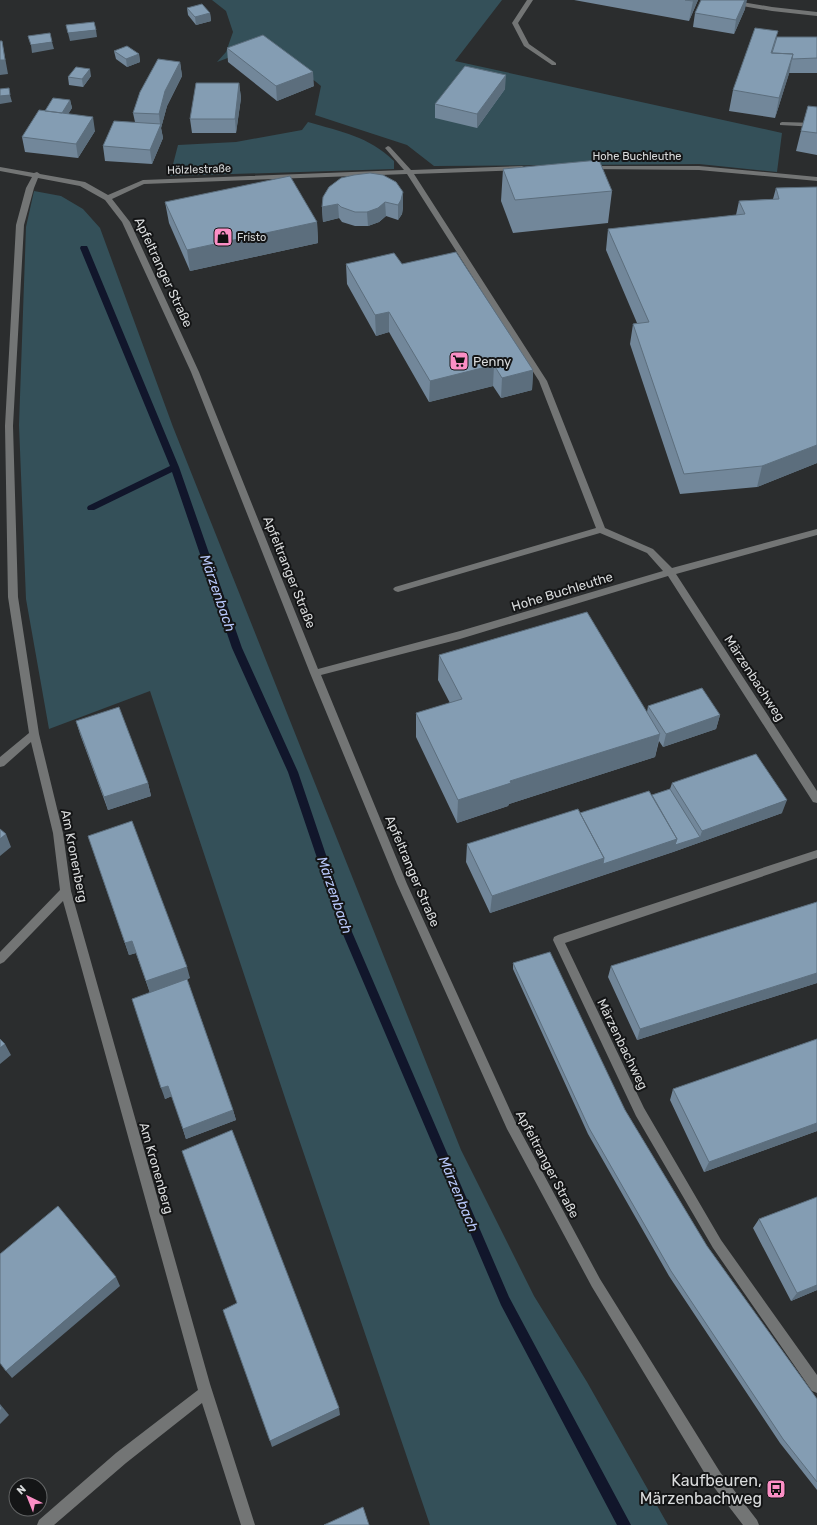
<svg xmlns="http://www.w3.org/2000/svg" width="817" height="1525" font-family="Rubik,sans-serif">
<rect width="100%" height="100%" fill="#2b2d2e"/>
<path fill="#345059" d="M212 0H502L455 61 782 133 777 172 699 164 434 166 407 145 315 115 321 86 268 43 217 62 226 52 233 32 226 11Z
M308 122C342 132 368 136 394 161V169L170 176 178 145 236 142 302 130Z
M34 191 61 196 83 209 100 228 173 427 461 1150 534 1296 587 1382 668 1525H430L287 1104 150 691 49 729 26 599 19 425 26 227Z"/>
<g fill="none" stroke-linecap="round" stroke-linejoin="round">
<path fill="#11162b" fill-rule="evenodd" d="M81 246H87L88 248 179 467 242 648 298 772 352 932 509 1297 631 1525H617L501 1305 342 932 288 772 232 648 172 472 94 510H88L87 508 88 506 170 466 80 248Z"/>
<path fill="#737575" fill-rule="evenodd" d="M527 0H533L518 23 529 44 556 63V65H552L524 46 512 23Z
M716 0H730L772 7 817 12V16L772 11 719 2Z
M782 122 817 123V127L780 125V123Z
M388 146 390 147 411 170 522 166 526 168 522 170 414 174 547 381 605 528 653 549 672 568 817 529V535L676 574 817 791V803L813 802 668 576 460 639 321 675 407 884 515 1121 600 1279 720 1472 757 1520 759 1525H743L710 1482 592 1287 507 1129 397 884 310 673 191 372 122 222 105 200 80 186 38 178 34 188 24 225 13 426 18 597 39 734 63 833 71 891 210 1384 255 1525H241L202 1403 126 1463 54 1525H37L39 1520 116 1453 198 1390 63 901 4 962 0 964V952L60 890 53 833 31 742 4 766 0 767V757L29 733 8 597 5 426 16 225 26 188 32 177 0 171V167L34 173 37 172 40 174 85 182 108 195 143 180 404 170 385 148ZM407 174 539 381 596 528 395 587 393 589 395 591 398 592 600 533 647 553 663 571 460 631 318 669 199 372 130 222 112 199 144 184Z
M590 166H699L817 177V181L699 170 588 169V167Z
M817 850V858L565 943 644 1108 721 1240 817 1375V1393L812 1391 713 1248 636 1116 553 940 554 937 558 935Z"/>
</g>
<path fill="#72879a" d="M574 0H698L689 21Z
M187 8 210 13 211 21 196 25 188 15Z
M745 9 734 34 693 27 695 13Z
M777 37H817V73H789L775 118 729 111 733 90Z
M227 48 314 86 277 101 228 62Z
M114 51 139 54 140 62 127 67 116 59Z
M180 62 182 76 167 106 161 128 163 138 152 164 105 161 103 146 135 122 133 113Z
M91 76 83 87 69 85 68 77Z
M239 83 241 98 236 133H192L190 119Z
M505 89 477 128 435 118V104Z
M70 100 72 108 68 114 95 131 78 158 25 152 22 137 45 111Z
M817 107V155L796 151 801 131Z
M503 169 612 191 608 223 513 233 501 201Z
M383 175 403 207 402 214 398 220 386 216 379 222 368 226H355L342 222 339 218 323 222 322 207Z
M817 187V463L757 487 680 494 630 344 633 324 637 323 606 250 608 229 736 215 739 201 773 199 776 188Z
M165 202 317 222 318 243 190 271 169 223Z
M346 264H402L533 370 532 390 501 398 493 386 429 402 389 332 376 336 347 284Z
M439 655 647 712 648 706 720 715 716 729 663 747 659 741 655 757 509 804 508 806 457 823 416 737V713L450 703 438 680Z
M76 721 148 783 151 796 108 810 80 734Z
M672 783 782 813 673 852 490 913 466 862 467 844 580 813 652 795 670 789Z
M88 836 190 978 187 979 233 1110 236 1120 186 1139 172 1096 165 1099 150 993 136 953 129 955Z
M817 902V983L637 1040 608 977 611 966Z
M513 963 625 1110 707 1246 817 1399V1490L780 1443 669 1276 588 1134 513 969Z
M817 1039V1131L704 1172 670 1100 673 1089Z
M759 1219 817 1290 791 1301 753 1228Z"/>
<path fill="#5c6e7d" d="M693 0H698L689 21 693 1Z
M745 0H747L745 9 734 34 736 20Z
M210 13 211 21 196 25 195 17Z
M96 30 97 37 70 41 68 33Z
M2 41 8 74 0 75V60Z
M52 42 54 49 32 53 31 45Z
M139 54 140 62 127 67 126 59Z
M793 54 789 74 775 118 779 98Z
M180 62 182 76 167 106 161 128 163 138 152 164 150 150 160 124 159 114 165 91Z
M90 69 91 76 83 87 82 79Z
M313 72 314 86 277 101 276 86Z
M506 75 505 89 477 128V114Z
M239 83 241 98 236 133 235 119Z
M10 95 12 102 0 104V96Z
M70 100 72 108 60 127 58 119Z
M93 117 95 131 78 158 76 144Z
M403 192V207L402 214 398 220V205Z
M385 202 386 216 379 222 368 226 367 212Z
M338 204 339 218 323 222 322 207Z
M317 222 318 243 190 271 187 250Z
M389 312V332L376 336 375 315Z
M494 365 493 386 429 402 430 381Z
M533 370 532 390 501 398 502 378Z
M817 445V463L757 487 762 466Z
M720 715 716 729 663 747 666 734Z
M660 734 655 757 509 804 508 806 457 823 458 800 510 781Z
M148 783 151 796 108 810 104 797Z
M787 800 782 813 673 852 490 913 492 896 604 858 677 839 700 837 702 831Z
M6 834 11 847 0 856V839Z
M132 941 136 953 129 955 125 943Z
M187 967 190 978 150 993 146 981Z
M817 973V983L637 1040 640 1029Z
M5 1044 11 1055 0 1064V1048Z
M168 1086 172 1096 165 1099 161 1088Z
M233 1110 236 1120 186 1139 183 1129Z
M817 1123V1131L704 1172 709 1162Z
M116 1277 120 1286 12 1378 6 1371Z
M817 1285V1290L791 1301 797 1293Z
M0 1404 9 1415 0 1424Z
M339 1408 340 1415 272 1447 270 1441Z"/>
<path fill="#849db3" stroke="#5c6e7d" d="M685 0H693V1Z
M701 0H745L736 20 695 13Z
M202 4 210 13 195 17 187 8Z
M94 22 96 30 68 33 66 25Z
M755 28 778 31 771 53 793 54 779 98 733 90Z
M50 33 52 42 31 45 28 36Z
M263 35 313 72 276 86 227 48Z
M777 37H817V58L792 59 793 54 772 53Z
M0 41H2L5 60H0Z
M127 46 139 54 126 59 114 51Z
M158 59 180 62 165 91 159 114 133 113 140 92Z
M465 66 506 75 477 114 435 104Z
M76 67 90 69 82 79 68 77Z
M196 83H239L235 119H190Z
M9 88 10 95 0 96V89Z
M53 98 70 100 62 113 45 111Z
M808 106 817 107V133L801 131Z
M39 110 93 117 76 144 22 137Z
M114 121 161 124 150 150 103 146Z
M599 160 612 191 515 200 503 169Z
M370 173 383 175 396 182 403 192 401 200 398 205 385 202 378 208 367 212H355L341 207 338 204 322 207 323 197 329 187 341 178 354 175Z
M290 176 317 222 187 250 165 202Z
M817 187V445L762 466 684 474 633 324 649 322 608 229 745 214 739 201 779 199 776 188Z
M456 252 533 370 502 378 494 365 430 381 389 312 375 315 346 264 394 253 402 264Z
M587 612 660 734 510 781 511 783 458 800 416 713 462 699 439 655Z
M702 688 720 715 666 734 648 706Z
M119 707 148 783 104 797 76 721Z
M756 754 787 800 702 831 672 783Z
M670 789 700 837 675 845 677 839 652 795Z
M649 791 677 839 603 864 604 858 580 813Z
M578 809 604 858 492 896 467 844Z
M132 821 187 967 146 981 132 941 125 943 88 836Z
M0 829 6 834 0 839Z
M817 902V973L640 1029 611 966Z
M550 952 625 1110 707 1246 817 1399V1482L783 1439 671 1271 589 1128 513 963Z
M187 979 233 1110 183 1129 168 1086 161 1088 132 999Z
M0 1039 5 1044 0 1048Z
M817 1039V1123L709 1162 673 1089Z
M232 1130 339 1408 270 1441 223 1310 237 1303 182 1151Z
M817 1197V1285L797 1293 759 1219Z
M58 1206 116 1277 6 1371 0 1363V1254Z
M0 1406 2 1408 0 1411Z
M363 1507 369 1525H324Z"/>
<defs>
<g id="shop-square" transform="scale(1)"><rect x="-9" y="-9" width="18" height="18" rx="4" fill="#fb8fc5" stroke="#141516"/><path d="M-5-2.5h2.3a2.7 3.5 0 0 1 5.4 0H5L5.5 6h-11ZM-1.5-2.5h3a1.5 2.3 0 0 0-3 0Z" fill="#111"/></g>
<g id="supermarket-square" transform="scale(1)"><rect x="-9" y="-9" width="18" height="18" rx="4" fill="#fb8fc5" stroke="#141516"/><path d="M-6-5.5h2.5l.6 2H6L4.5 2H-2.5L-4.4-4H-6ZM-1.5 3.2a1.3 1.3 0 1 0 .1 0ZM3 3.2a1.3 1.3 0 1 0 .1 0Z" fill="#111"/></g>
<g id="bus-square" transform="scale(1)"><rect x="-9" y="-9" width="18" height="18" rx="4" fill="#fb8fc5" stroke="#141516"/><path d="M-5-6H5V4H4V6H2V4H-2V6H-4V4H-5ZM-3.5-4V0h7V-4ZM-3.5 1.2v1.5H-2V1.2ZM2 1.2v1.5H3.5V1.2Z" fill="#111"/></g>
</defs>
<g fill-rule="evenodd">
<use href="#shop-square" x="223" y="237"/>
<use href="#supermarket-square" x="459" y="361"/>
<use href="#bus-square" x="776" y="1489"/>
</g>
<g text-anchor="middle" stroke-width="4" stroke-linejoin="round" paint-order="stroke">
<g font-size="11" fill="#d8dadb" stroke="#141516">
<text x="637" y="160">Hohe Buchleuthe</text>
<text transform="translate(199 169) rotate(-2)" y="4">Hölzlestraße</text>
</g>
<g font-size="11" fill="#d8dadb" stroke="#141516" text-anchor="start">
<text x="237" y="241">Fristo</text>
</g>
<g font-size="13" fill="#d8dadb" stroke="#141516">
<text transform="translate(164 272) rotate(65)" y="5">Apfeltranger Straße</text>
<text transform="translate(290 572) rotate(68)" y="5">Apfeltranger Straße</text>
<text transform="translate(562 591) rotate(-17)" y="5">Hohe Buchleuthe</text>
<text transform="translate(755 678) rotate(57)" y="5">Märzenbachweg</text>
<text transform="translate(75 856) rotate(79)" y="5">Am Kronenberg</text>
<text transform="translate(413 871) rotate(67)" y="5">Apfeltranger Straße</text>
<text transform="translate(623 1044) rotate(64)" y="5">Märzenbachweg</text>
<text transform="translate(548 1164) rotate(62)" y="5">Apfeltranger Straße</text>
<text transform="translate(157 1168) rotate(74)" y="5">Am Kronenberg</text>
</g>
<g font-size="13" fill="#d8dadb" stroke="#141516" text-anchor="start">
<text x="473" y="366">Penny</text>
</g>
<g font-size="14" font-style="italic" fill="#b6c6f8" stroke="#141516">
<text transform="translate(218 593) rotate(71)" y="5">Märzenbach</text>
<text transform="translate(335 895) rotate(71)" y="5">Märzenbach</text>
<text transform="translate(459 1194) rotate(67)" y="5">Märzenbach</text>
</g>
<g font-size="16" fill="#d8dadb" stroke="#141516" text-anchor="end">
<text x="762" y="1486">Kaufbeuren,<tspan x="762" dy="18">Märzenbachweg</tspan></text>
</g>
</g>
<g transform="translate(28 1497) rotate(317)"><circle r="19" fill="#141516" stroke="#626465"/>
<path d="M0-3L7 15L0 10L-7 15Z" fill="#fb8fc5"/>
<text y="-6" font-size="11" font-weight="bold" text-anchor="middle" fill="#d8dadb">N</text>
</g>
</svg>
